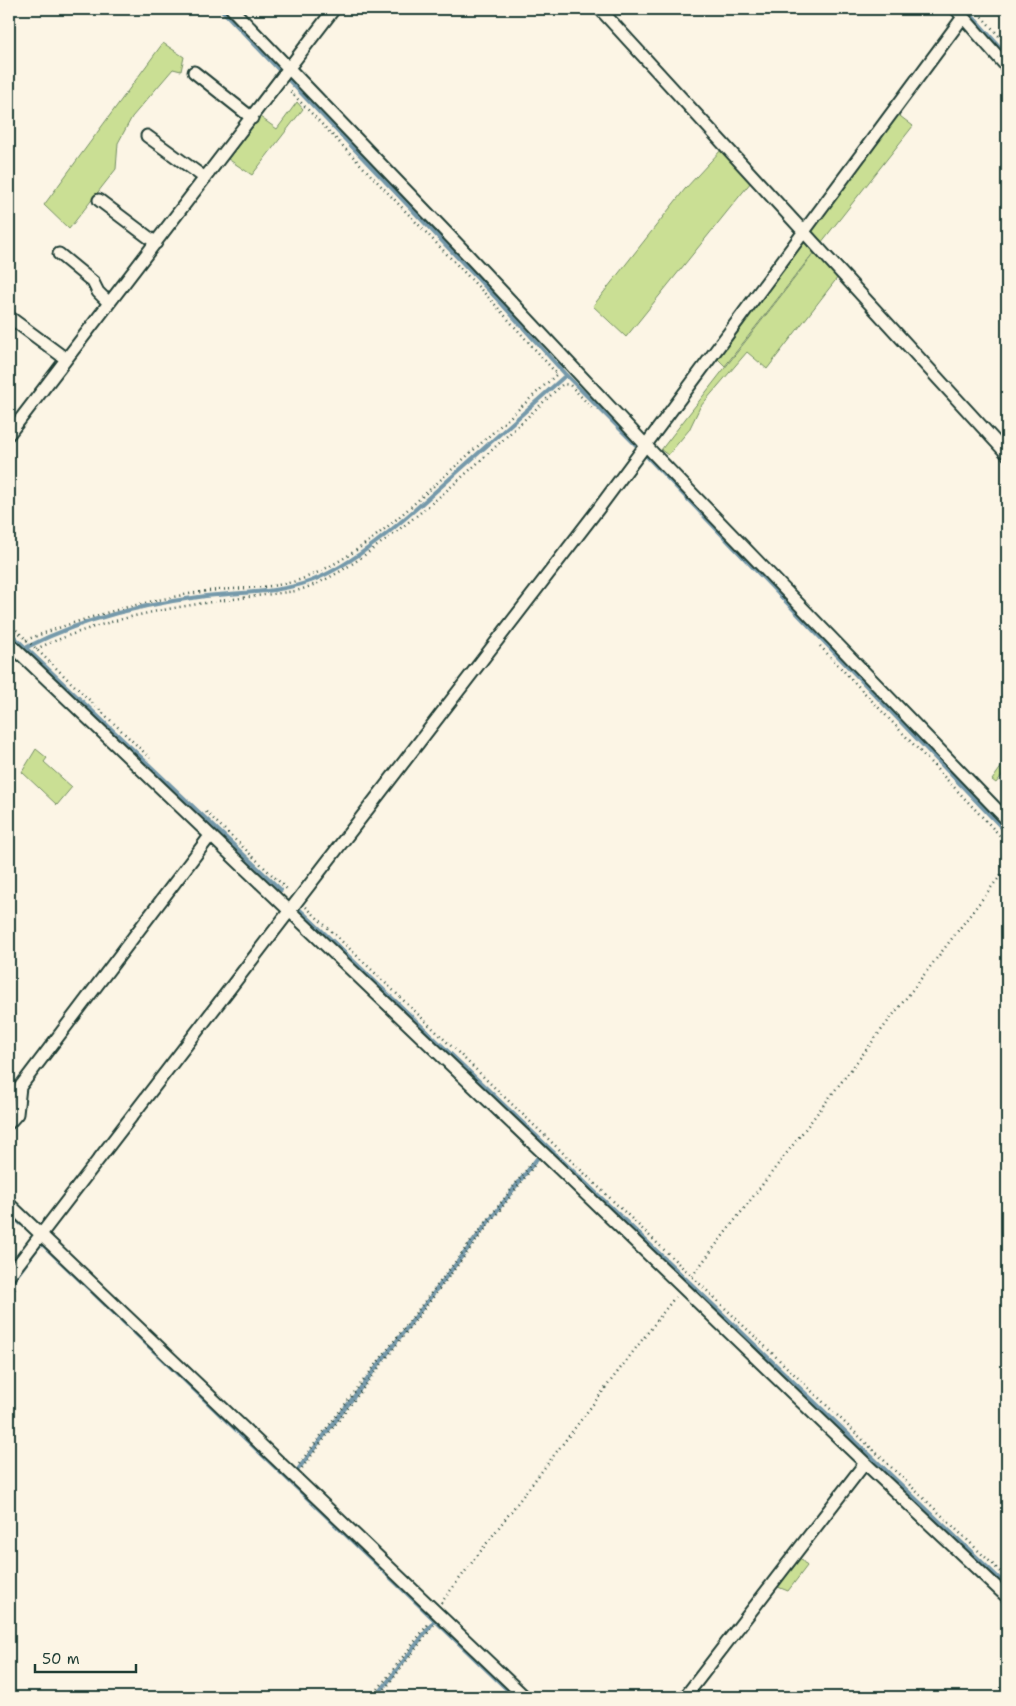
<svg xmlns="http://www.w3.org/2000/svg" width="1016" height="1706" font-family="'Shantell Sans',sans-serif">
<rect width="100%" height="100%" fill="#fcf5e5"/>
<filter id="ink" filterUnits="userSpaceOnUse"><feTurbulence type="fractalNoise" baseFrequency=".02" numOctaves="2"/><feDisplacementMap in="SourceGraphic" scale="10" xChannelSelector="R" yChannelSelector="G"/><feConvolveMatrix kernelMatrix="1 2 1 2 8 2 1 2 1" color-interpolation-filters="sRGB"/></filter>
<g filter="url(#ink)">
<path fill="#cadf94" stroke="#748e64" d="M163 43 184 57 181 71 173 69 132 117 118 143 116 169 69 229 44 205Z
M297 102 303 109 252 175 228 159 260 117 277 129Z
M896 113 913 126 821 243 813 233 812 226Z
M722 149 751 182 626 337 593 306 685 189Z
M804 240 814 252 725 366 717 358Z
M815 252 838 277 767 369 747 352 700 407 689 430 668 455 661 450Z
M36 749 47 758 44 762 72 787 57 805 22 772Z
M1007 759V769L996 783 992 780Z
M800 1558 807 1566 788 1591 778 1587Z"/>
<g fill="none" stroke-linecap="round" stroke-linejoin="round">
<path stroke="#7599aa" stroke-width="4" d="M221 9 500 302 566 375 637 446 1007 833
M966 9 1007 55
M9 632 281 890
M9 657C67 623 132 606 199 597 235 592 276 594 311 581 358 563 407 517 445 483 485 447 526 411 566 375
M296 911 298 908 1007 1586
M9 1213 21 1224
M40 1242 515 1697
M9 1286 42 1242
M296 1472 539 1156
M376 1697 435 1620"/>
<g stroke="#1f3d34" stroke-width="15">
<path id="street" d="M232 9 465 252 654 454 1007 820
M600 9 1007 454
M956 9 1007 67
M194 72 252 118
M147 136 205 178
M99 200 156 243
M59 254 93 282 98 292 109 303
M12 319 66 359
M9 434 334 9
M9 643 541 1151 865 1463 1007 1597
M9 1123 17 1114 20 1087 210 836
M9 1204 525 1697
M9 1276 599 508 963 17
M685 1697 865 1463"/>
</g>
<path stroke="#1f3d34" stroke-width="2.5" stroke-dasharray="1 4" stroke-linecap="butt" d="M975 9 1007 45
M9 623 150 758
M26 640C85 617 139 602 201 592 234 587 271 590 302 579 358 558 405 512 448 473 485 440 521 407 557 374L489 298 288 89
M820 646 1007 843
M36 649C122 610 204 603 296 591 330 581 356 562 385 540 449 493 505 437 563 384L570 385 592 408
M206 812 289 891
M306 907 1007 1578
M692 1276 1007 867
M9 1297 17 1286
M299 1464 534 1160
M302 1468 536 1163
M441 1603 675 1297
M372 1697 429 1623
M379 1697 434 1625"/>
<use href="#street" stroke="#fcf5e5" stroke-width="11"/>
</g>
</g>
<rect width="1016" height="1706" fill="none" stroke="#fcf5e5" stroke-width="30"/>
<rect x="15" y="15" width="986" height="1676" fill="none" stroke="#1f3d34" stroke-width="2" filter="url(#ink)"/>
<path d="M35 1664v8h101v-8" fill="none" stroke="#1f3d34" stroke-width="2.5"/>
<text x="42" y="1664" font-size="15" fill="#1f3d34" stroke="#fcf5e5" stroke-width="4" paint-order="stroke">50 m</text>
</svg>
